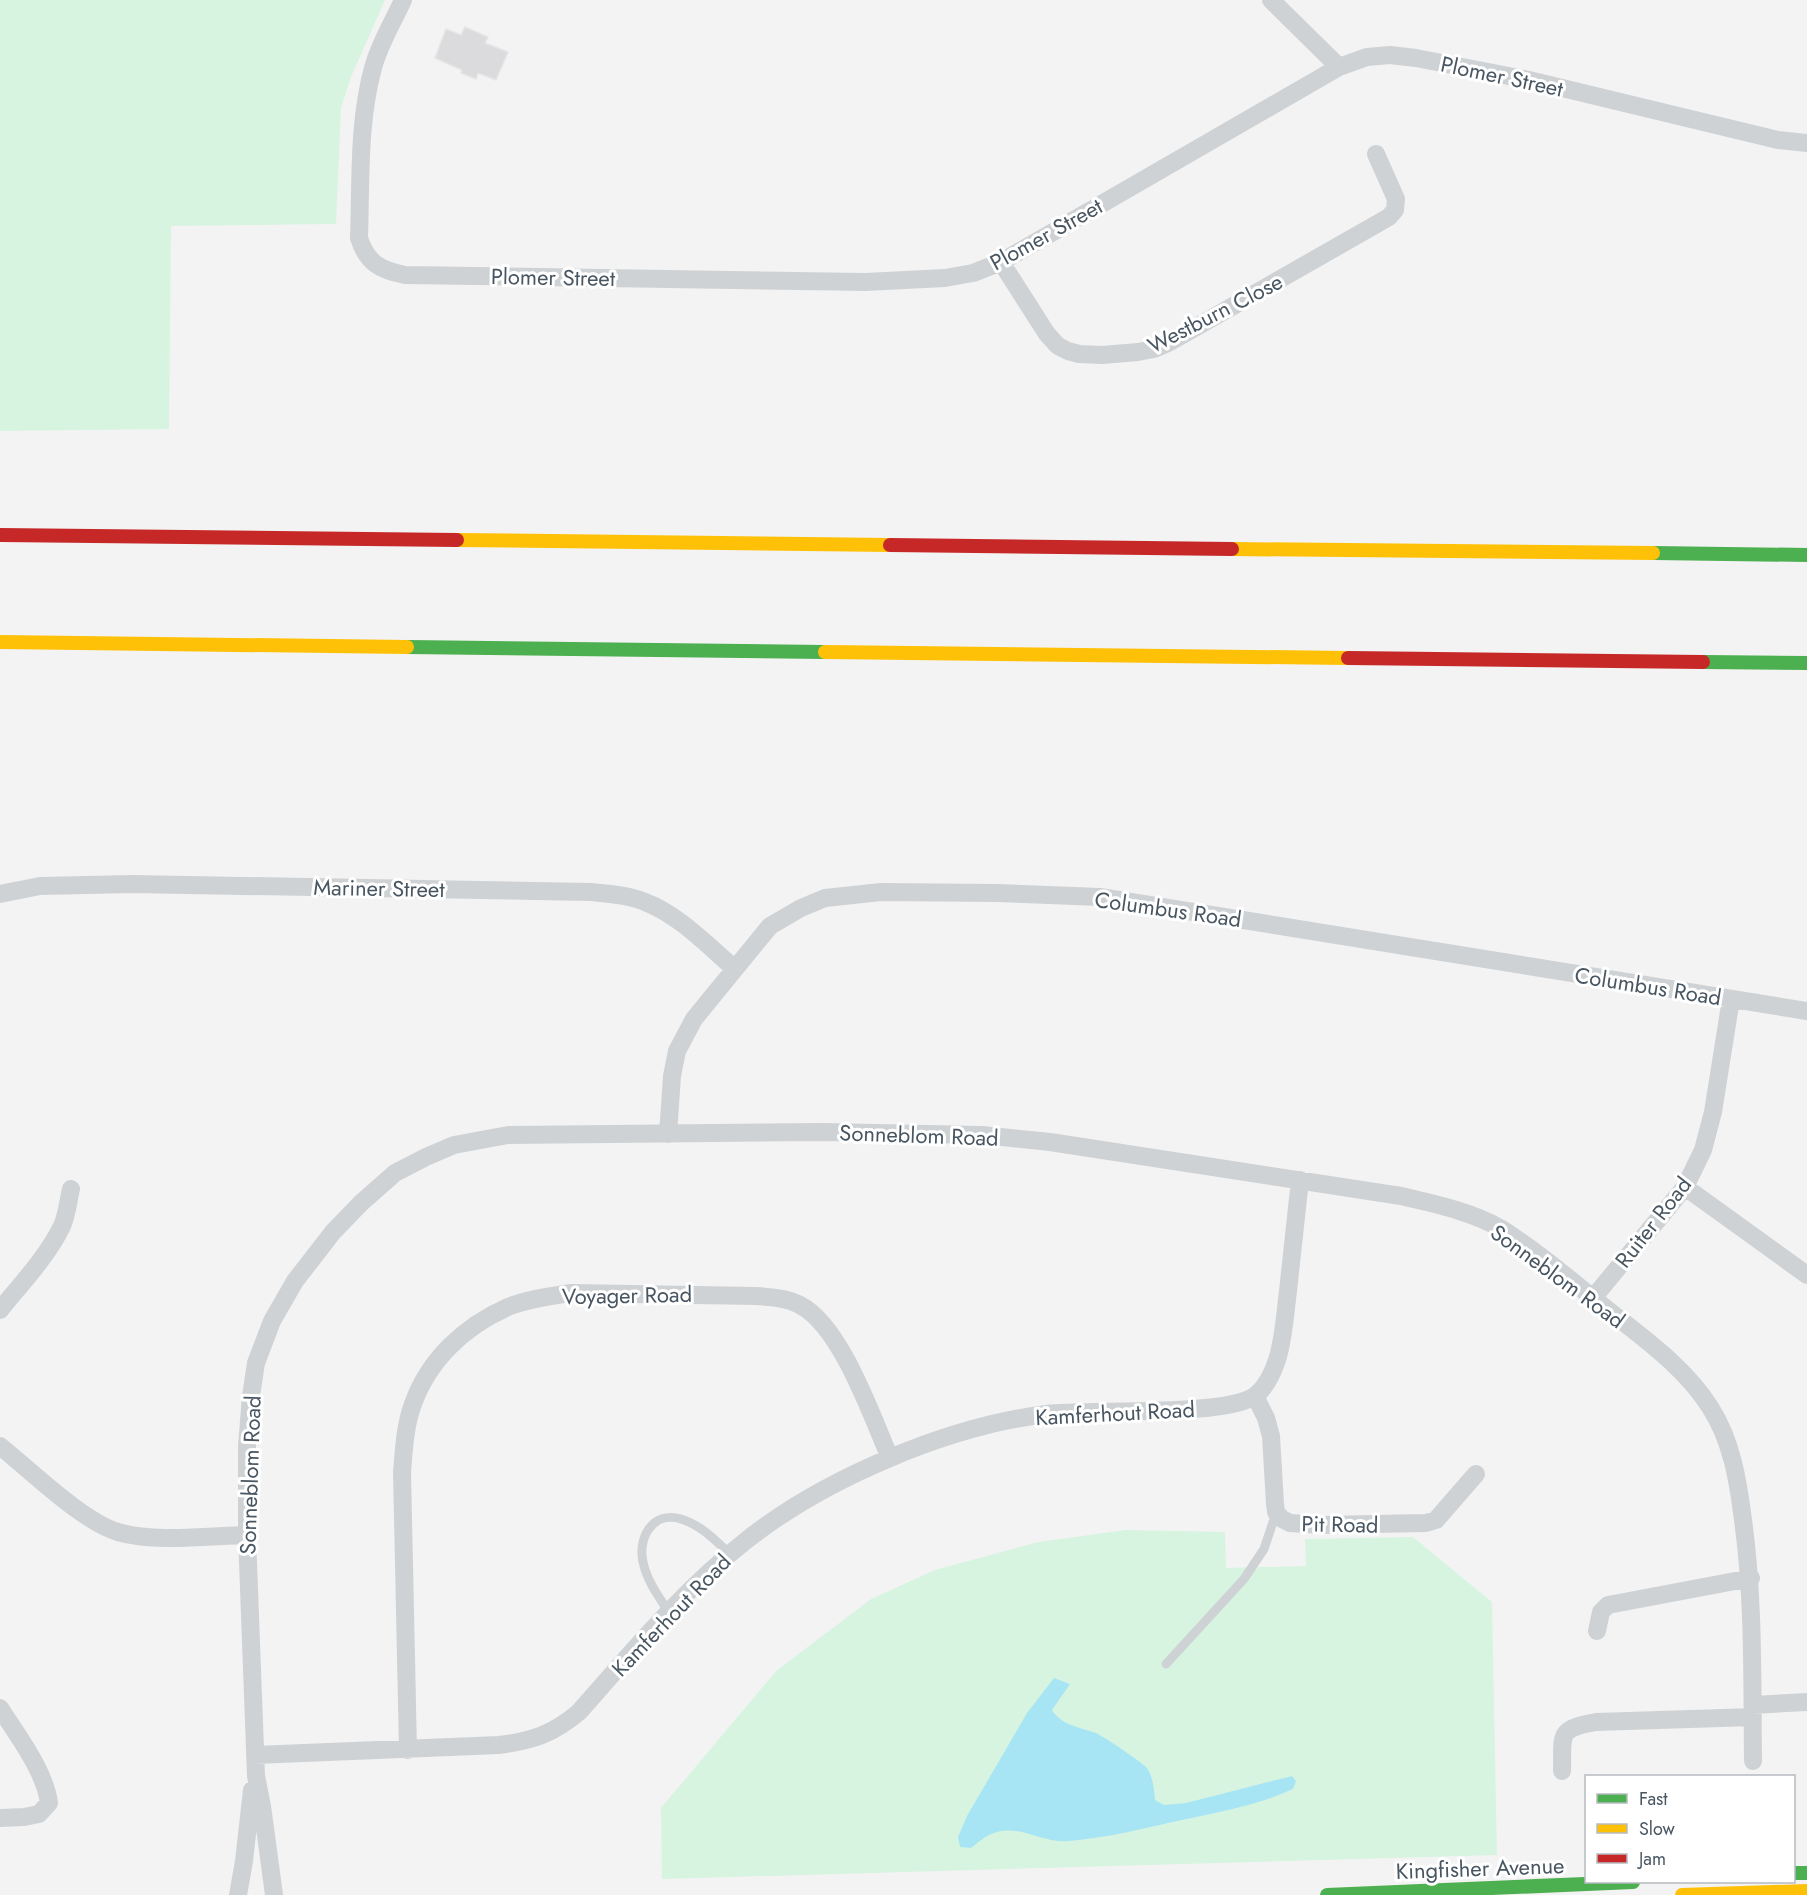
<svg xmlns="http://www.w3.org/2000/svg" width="1807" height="1895" font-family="Jost,sans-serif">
<rect width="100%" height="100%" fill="#f4f3f3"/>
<path fill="#d7f4e1" d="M0 0H385L351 77 341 108 336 224 171 226 169 429 0 431Z
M1126 1530 1225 1532 1226 1568 1306 1566 1305 1539 1413 1537 1492 1602 1497 1855 662 1879 661 1808 776 1671 871 1599 935 1570 1038 1542Z"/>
<path fill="#a8e5f4" d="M1054 1678 1070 1684 1052 1710C1062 1726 1080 1727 1096 1733 1103 1736 1143 1763 1147 1768 1153 1777 1154 1789 1155 1800L1164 1805 1186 1803 1292 1776 1296 1781 1293 1789C1258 1805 1219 1812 1182 1820 1145 1828 1107 1838 1069 1841 1040 1844 1017 1821 989 1835 983 1838 976 1844 971 1848L960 1847 958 1837 967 1816 1027 1713Z"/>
<path fill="#dbdbdd" stroke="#e5e5e6" stroke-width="1.5" d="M465 27 488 37 485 43 508 52 496 80 478 73 476 79 461 73 462 70 435 58 446 29 461 35Z"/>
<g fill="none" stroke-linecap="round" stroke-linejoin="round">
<path stroke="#cfd2d4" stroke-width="9" d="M668 1611C659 1597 648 1582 644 1566 636 1541 651 1510 681 1519 701 1525 715 1540 730 1554
M1166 1664 1244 1579 1264 1549 1276 1513"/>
<path stroke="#cfd2d4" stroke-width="18" d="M403 0C393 22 379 45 373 68 358 123 361 181 359 238 367 263 380 270 405 275L865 282 945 278 973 273 1001 262 1339 67 1367 57 1390 55 1416 58 1529 80 1778 140 1807 143
M1271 0 1339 67
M1001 262 1047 334 1058 346 1068 351 1079 354 1102 355 1138 352 1154 349 1170 342 1389 217 1395 210 1396 199 1376 154
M0 894 40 886 133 884 590 892C609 894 628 895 645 902 679 915 707 945 735 969
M668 1134 672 1076 677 1051 694 1019 770 926 801 908 825 898 881 892 996 893 1100 897 1807 1011
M1685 1187 1807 1275
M1593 1298 1685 1187 1703 1150 1713 1112 1731 999
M0 1310C21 1284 47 1257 62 1226 67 1215 68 1202 71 1189
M1255 1396 1266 1418 1271 1436 1275 1504 1276 1512 1282 1519 1290 1523 1321 1525 1426 1523 1436 1520 1476 1474
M0 1446C30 1470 83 1522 118 1532 154 1543 209 1536 247 1535
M1597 1631 1601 1612 1608 1605 1751 1578
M1753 1705 1807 1702
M0 1708C17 1735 45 1771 49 1803L39 1814 24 1817 0 1818
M408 1750 402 1472C404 1449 405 1425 413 1404 429 1359 465 1326 508 1307 528 1299 551 1296 571 1293L756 1296C771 1297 787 1298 800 1305 841 1326 872 1417 890 1458
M255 1755 499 1745C532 1741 553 1734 579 1712 632 1652 684 1589 748 1539 826 1478 948 1426 1047 1414 1089 1409 1229 1417 1256 1395 1266 1387 1273 1372 1277 1360 1284 1338 1285 1314 1288 1291 1292 1254 1296 1217 1300 1180
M1562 1771C1563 1735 1556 1729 1596 1722L1753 1717
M238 1895 244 1861 252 1790
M274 1895 262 1806 256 1776 247 1535V1446L251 1396 256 1363 272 1321 295 1281 333 1232 361 1203 395 1173 426 1157 454 1145 508 1135 822 1132 982 1135 1050 1142 1401 1196C1434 1204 1470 1211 1500 1228 1534 1249 1567 1277 1598 1302 1637 1334 1683 1364 1710 1407 1732 1441 1738 1481 1743 1520 1754 1600 1752 1680 1753 1761"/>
<path stroke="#4caf50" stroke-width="14" d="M1653 553 1807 555
M407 647 825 652
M1703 662 1807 663
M1794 1873H1807
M1327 1895 1633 1882"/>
<path stroke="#ffc107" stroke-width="14" d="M457 540 890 545
M1232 549 1653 553
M0 642 407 647
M825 652 1348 658
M1682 1895 1807 1891"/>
<path stroke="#c62828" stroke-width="14" d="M0 535 457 540
M890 545 1232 549
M1348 658 1703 662"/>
</g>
<g text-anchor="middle" stroke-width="6" stroke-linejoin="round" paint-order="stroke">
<g font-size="22" fill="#485662" stroke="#fff">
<text transform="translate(1502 76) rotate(12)" y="8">Plomer Street</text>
<text transform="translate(1046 234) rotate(-29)" y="8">Plomer Street</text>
<text transform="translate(553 277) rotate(1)" y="8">Plomer Street</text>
<text transform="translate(1215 313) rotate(-27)" y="8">Westburn Close</text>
<text transform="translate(379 888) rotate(1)" y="8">Mariner Street</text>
<text transform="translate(1168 909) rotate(8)" y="8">Columbus Road</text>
<text transform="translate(1648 986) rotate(9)" y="8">Columbus Road</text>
<text transform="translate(919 1135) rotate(2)" y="8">Sonneblom Road</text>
<text transform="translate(1653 1222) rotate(-52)" y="8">Ruiter Road</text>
<text transform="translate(1558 1276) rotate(36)" y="8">Sonneblom Road</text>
<text transform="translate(627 1295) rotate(-1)" y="8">Voyager Road</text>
<text transform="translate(1115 1413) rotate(-3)" y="8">Kamferhout Road</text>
<text transform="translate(250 1475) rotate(-88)" y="8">Sonneblom Road</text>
<text transform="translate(1340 1524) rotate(1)" y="8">Pit Road</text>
<text transform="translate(671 1615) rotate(-46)" y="8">Kamferhout Road</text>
<text transform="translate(1480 1868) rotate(-2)" y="8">Kingfisher Avenue</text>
</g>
</g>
<rect x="1585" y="1775" width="210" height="108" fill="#ffffff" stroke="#b6bbc0" stroke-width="1.5"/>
<rect x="1597" y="1794" width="30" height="9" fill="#4caf50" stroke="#b6bbc0" stroke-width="1.5"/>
<text x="1639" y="1805" font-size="18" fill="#485662">Fast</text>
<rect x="1597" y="1824" width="30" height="9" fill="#ffc107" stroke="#b6bbc0" stroke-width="1.5"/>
<text x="1639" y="1835" font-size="18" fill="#485662">Slow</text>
<rect x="1597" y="1854" width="30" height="9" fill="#c62828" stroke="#b6bbc0" stroke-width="1.5"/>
<text x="1639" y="1865" font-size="18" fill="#485662">Jam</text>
</svg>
